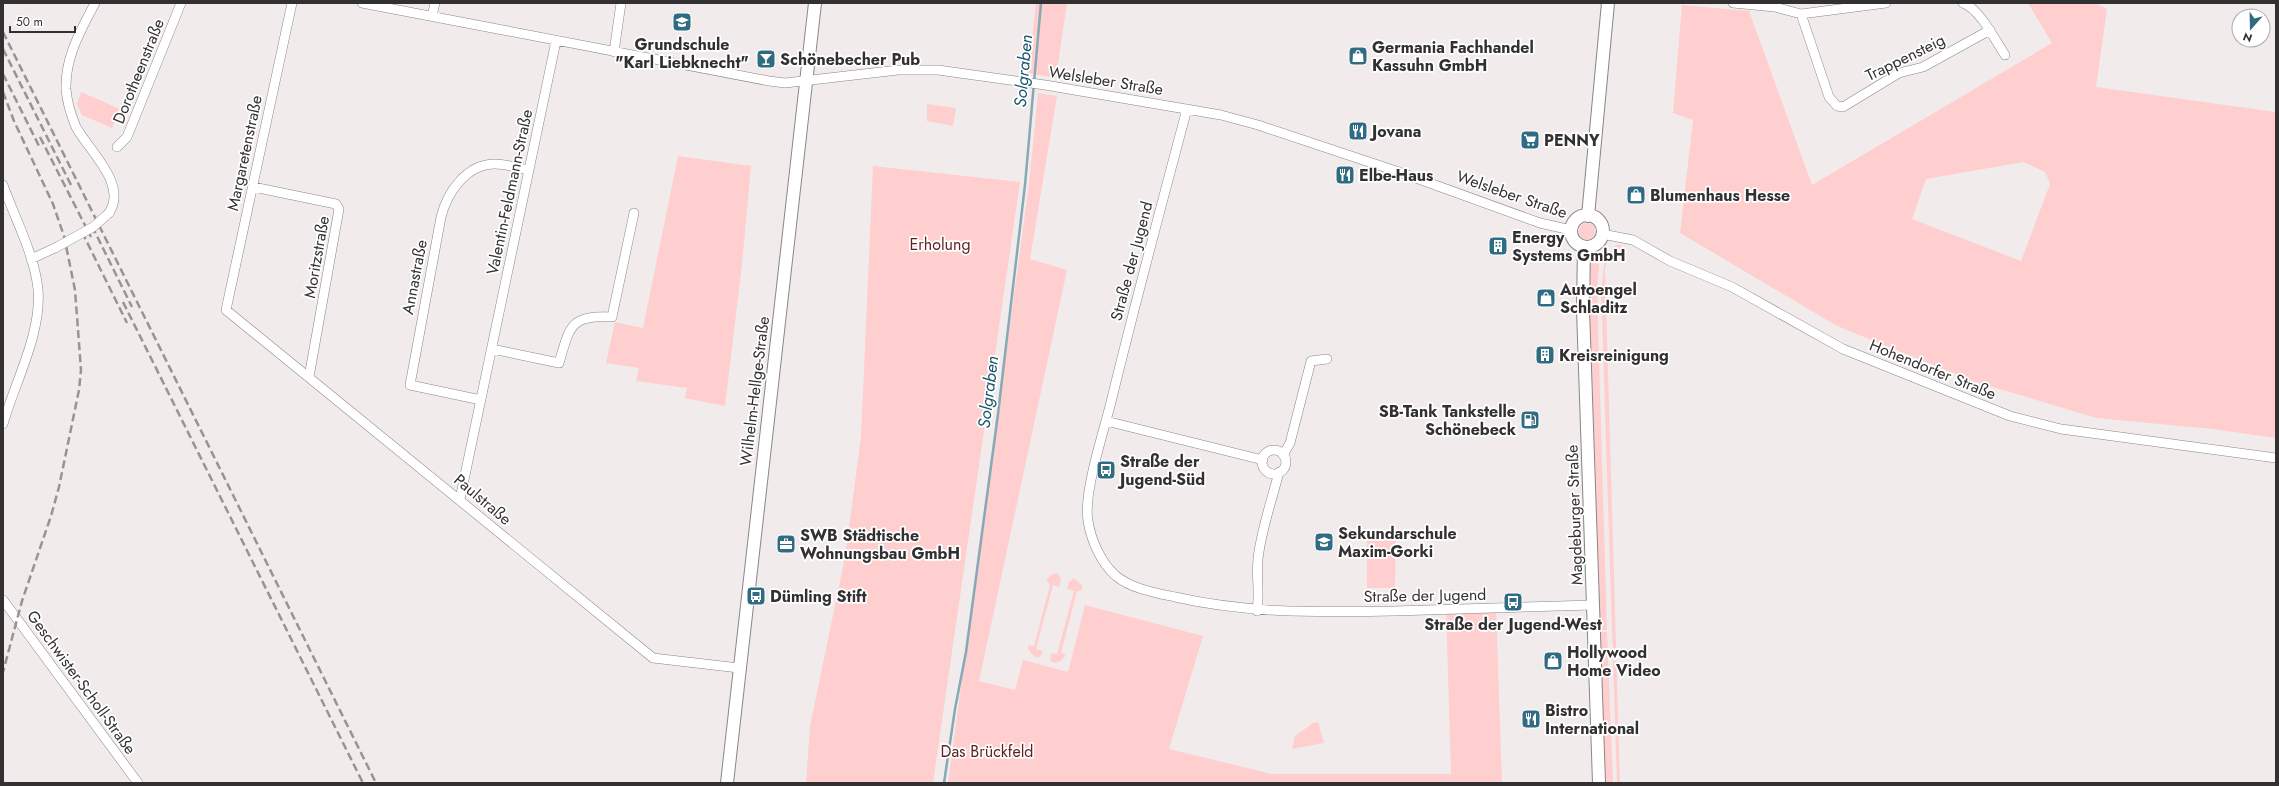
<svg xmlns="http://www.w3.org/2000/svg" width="2279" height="786" font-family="Jost,sans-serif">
<rect width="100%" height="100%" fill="#f1eceb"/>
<path fill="#fecfce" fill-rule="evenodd" d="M1036 3H1067L1056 78 1028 73Z
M2028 3H2096L2107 9 2096 87 2276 112V438L2212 429 2096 418 1973 381 1837 326 1680 233 1693 120 1673 113 1682 5 1749 11 1812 185 2052 43ZM2023 162 2045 172 2050 184 2021 261 1912 219 1926 179Z
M81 92 120 109 112 128 82 115 77 104Z
M1038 93 1057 96 1030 259 1067 270 979 681 1015 690 1023 660 1068 672 1085 605 1203 636 1169 749 1272 774H1451L1446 607H1496L1502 783H948L1029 184Z
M927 104 956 108 953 126 927 121Z
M678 156 751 166 742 264 725 406 685 398 687 388 636 381 639 368 606 363 615 322 643 328Z
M873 166 1020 182 933 783H806L810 726 845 557 861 437Z
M1579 231a8 8 0 1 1 16 0a8 8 0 1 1-16 0Z
M1616 245H1622C1617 254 1609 257 1605 267L1620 783H1617L1601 289 1605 260Z
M1590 263 1599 264V266L1597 289 1607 630H1599L1588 306Z
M1367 531H1396L1395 588H1367Z
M1057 573 1061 578 1059 587 1053 585 1036 649 1043 651 1040 657H1035L1028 649 1029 645 1034 646 1050 585 1046 580 1051 575Z
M1074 578 1082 585V590L1077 591 1061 653 1066 654 1061 661 1055 663 1050 661 1051 653 1057 654 1074 591 1067 589 1069 582Z
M1599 632H1607L1613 783H1604Z
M1318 722 1324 743 1292 749 1295 736 1313 723Z"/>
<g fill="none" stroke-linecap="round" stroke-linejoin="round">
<path stroke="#86a8b7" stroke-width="2.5" d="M944 783 955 709 966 652 998 414 1025 185 1041 3"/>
<g stroke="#8a8685" stroke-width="10">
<path id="minor" d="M95 3C81 30 65 57 66 89 67 102 71 115 76 127 89 151 128 184 109 213
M292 3 226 310 653 658 739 668
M362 3 769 81 785 83 898 70H938L1045 85 1221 115 1258 125 1402 173 1540 223 1571 230
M1733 3 1775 7 1801 14 1886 3
M1963 3C1980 9 1995 40 2005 55
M1801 14 1829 97 1837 106 1843 107 1899 73 1923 67 1990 30
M432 16 435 3
M614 52 621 3
M1187 109C1161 206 1135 304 1111 402 1104 431 1083 493 1088 521 1091 540 1101 563 1116 576 1132 589 1156 593 1175 597 1251 614 1317 612 1394 611 1460 609 1527 607 1593 605
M117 147 127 137 181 3
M3 185C15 219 34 253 38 289 42 333 15 382 3 424
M253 187 336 204 339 209 309 377
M1602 234 1633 240 1670 261 1732 287 1843 349 2010 416 2061 429 2276 458
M31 259 57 247
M492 349 559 363C570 326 570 315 612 317L634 213
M481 400 410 385 441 217C447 193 466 164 495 164 506 164 518 168 529 170
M1106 421 1263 460
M1262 462a12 12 0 1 1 24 0a12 12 0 1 1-24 0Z
M1283 455 1290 443 1311 361 1327 359
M460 499 556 41
M3 600 138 783
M1257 611C1260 593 1256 577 1258 559 1261 530 1272 500 1279 472"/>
</g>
<g stroke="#8a8685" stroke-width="14">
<path id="major" d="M1571 231a16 16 0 1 1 32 0a16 16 0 1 1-32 0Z
M1588 216 1608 3
M1584 247 1583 309 1599 783
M727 783 815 3"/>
</g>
<use href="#minor" stroke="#fff" stroke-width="9"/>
<use href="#major" stroke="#fff" stroke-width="12"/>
<path stroke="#989494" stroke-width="2.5" stroke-dasharray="8 4" stroke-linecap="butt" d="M3 32 376 783
M3 49 72 187
M3 74 40 148
M3 92 14 121 53 204 64 236 75 290 81 370 79 390 59 487 51 516 22 601 3 672
M40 137 91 237
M92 226 132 307
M82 232 127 323
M123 302 363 783"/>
<g stroke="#8a8685" stroke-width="10" stroke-linecap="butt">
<path id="minor-bridge" d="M57 247 93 227 109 213"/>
</g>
<use href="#minor-bridge" stroke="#fff" stroke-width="9"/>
</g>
<defs>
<g id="school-square" transform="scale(1)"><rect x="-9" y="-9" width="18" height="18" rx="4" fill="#2f6b82" stroke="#fff"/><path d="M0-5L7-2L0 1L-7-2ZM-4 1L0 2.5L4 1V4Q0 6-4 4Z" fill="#fff"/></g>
<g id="shop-square" transform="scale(1)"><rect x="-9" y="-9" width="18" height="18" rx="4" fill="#2f6b82" stroke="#fff"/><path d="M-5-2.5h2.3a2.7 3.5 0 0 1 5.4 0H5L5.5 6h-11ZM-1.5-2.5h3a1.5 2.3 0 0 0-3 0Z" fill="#fff"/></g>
<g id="bar-square" transform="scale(1)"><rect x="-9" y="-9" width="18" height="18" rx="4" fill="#2f6b82" stroke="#fff"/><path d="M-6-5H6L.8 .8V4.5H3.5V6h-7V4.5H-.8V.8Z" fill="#fff"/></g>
<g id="restaurant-square" transform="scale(1)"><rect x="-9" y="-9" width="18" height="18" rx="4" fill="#2f6b82" stroke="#fff"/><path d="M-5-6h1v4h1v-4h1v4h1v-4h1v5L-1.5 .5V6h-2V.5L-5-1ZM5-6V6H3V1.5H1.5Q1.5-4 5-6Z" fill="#fff"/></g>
<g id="supermarket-square" transform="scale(1)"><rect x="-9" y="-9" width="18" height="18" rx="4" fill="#2f6b82" stroke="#fff"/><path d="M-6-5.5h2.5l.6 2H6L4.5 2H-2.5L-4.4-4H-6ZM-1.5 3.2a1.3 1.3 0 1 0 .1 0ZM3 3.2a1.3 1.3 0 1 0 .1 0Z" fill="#fff"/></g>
<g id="building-square" transform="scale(1)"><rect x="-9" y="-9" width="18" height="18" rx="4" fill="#2f6b82" stroke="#fff"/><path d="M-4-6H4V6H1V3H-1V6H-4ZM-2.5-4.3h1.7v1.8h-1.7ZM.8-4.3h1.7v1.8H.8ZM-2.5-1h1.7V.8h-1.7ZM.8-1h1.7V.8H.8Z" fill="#fff"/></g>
<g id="fuel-square" transform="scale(1)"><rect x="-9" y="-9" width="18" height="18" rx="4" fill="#2f6b82" stroke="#fff"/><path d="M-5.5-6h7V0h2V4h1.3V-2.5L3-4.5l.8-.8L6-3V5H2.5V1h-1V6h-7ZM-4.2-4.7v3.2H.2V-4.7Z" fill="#fff"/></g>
<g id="bus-square" transform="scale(1)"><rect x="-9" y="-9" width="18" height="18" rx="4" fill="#2f6b82" stroke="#fff"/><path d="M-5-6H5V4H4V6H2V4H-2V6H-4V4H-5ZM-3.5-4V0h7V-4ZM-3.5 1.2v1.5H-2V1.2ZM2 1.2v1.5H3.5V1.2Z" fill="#fff"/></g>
<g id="office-square" transform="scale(1)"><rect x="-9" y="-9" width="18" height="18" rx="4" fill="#2f6b82" stroke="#fff"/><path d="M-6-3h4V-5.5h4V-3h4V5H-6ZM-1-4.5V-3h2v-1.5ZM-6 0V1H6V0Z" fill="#fff"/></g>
</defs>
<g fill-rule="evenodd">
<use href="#school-square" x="682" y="22"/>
<use href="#shop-square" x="1358" y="56"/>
<use href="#bar-square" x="766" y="59"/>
<use href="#restaurant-square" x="1358" y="131"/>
<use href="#supermarket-square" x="1530" y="140"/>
<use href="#restaurant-square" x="1345" y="175"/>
<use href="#shop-square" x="1636" y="195"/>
<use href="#building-square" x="1498" y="246"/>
<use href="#shop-square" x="1546" y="298"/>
<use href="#building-square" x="1545" y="355"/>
<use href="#fuel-square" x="1530" y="420"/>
<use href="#bus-square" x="1106" y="470"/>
<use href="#school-square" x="1324" y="542"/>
<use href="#office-square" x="786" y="544"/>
<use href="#bus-square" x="756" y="596"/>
<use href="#bus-square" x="1513" y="602"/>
<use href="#shop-square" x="1553" y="661"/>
<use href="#restaurant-square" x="1531" y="719"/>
</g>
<g text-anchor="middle" stroke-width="3.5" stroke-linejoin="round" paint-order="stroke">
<g font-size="16" font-weight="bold" fill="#323030" stroke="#fff" text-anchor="start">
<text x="682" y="50" text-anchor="middle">Grundschule<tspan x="682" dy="18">"Karl Liebknecht"</tspan></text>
<text x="1372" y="53">Germania Fachhandel<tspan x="1372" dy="18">Kassuhn GmbH</tspan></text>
<text x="780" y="65">Schönebecher Pub</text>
<text x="1372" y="137">Jovana</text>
<text x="1544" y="146">PENNY</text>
<text x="1359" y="181">Elbe-Haus</text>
<text x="1650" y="201">Blumenhaus Hesse</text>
<text x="1512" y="243">Energy<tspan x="1512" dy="18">Systems GmbH</tspan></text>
<text x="1560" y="295">Autoengel<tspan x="1560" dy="18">Schladitz</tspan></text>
<text x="1559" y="361">Kreisreinigung</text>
<text x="1516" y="417" text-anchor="end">SB-Tank Tankstelle<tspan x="1516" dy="18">Schönebeck</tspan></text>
<text x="1120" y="467">Straße der<tspan x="1120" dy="18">Jugend-Süd</tspan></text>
<text x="1338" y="539">Sekundarschule<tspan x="1338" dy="18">Maxim-Gorki</tspan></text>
<text x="800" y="541">SWB Städtische<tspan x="800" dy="18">Wohnungsbau GmbH</tspan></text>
<text x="770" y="602">Dümling Stift</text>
<text x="1513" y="630" text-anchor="middle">Straße der Jugend-West</text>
<text x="1567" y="658">Hollywood<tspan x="1567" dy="18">Home Video</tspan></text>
<text x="1545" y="716">Bistro<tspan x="1545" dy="18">International</tspan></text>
</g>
<g font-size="16" fill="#323030" stroke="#fff">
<text transform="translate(1905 57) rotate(-26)" y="6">Trappensteig</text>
<text transform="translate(138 71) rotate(-68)" y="6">Dorotheenstraße</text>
<text transform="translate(1106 80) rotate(9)" y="6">Welsleber Straße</text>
<text transform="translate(244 153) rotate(-78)" y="6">Margaretenstraße</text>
<text transform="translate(509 192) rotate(-78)" y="6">Valentin-Feldmann-Straße</text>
<text transform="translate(1512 194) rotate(19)" y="6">Welsleber Straße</text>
<text transform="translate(316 257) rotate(-80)" y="6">Moritzstraße</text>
<text transform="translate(1131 261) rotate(-75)" y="6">Straße der Jugend</text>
<text transform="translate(414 277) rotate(-79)" y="6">Annastraße</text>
<text transform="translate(1933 369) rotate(22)" y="6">Hohendorfer Straße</text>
<text transform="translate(754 391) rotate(-83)" y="6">Wilhelm-Hellge-Straße</text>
<text transform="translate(483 499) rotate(40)" y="6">Paulstraße</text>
<text transform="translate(1574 515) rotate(-92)" y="6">Magdeburger Straße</text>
<text transform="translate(1425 595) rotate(-1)" y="6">Straße der Jugend</text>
<text transform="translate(82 682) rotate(54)" y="6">Geschwister-Scholl-Straße</text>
</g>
<g font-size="16" fill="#5e2125" stroke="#fff">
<text x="940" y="250">Erholung</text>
<text x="987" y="757">Das Brückfeld</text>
</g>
<g font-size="17" font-style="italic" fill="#18566c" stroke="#fff">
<text transform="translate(1023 71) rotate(-85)" y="6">Solgraben</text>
<text transform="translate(988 392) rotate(-83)" y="6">Solgraben</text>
</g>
</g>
<rect width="2279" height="786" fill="none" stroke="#323030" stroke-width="8"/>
<g transform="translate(2251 28) rotate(200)"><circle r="19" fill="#ffffff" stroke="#adacac"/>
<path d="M0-3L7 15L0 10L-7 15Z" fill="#2f6b82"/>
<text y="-6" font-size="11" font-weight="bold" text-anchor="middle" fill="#323030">N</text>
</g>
<path d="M10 26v6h65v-6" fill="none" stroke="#323030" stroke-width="2"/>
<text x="16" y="26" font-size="12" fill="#323030" stroke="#ffffff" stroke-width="3" paint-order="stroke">50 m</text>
</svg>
